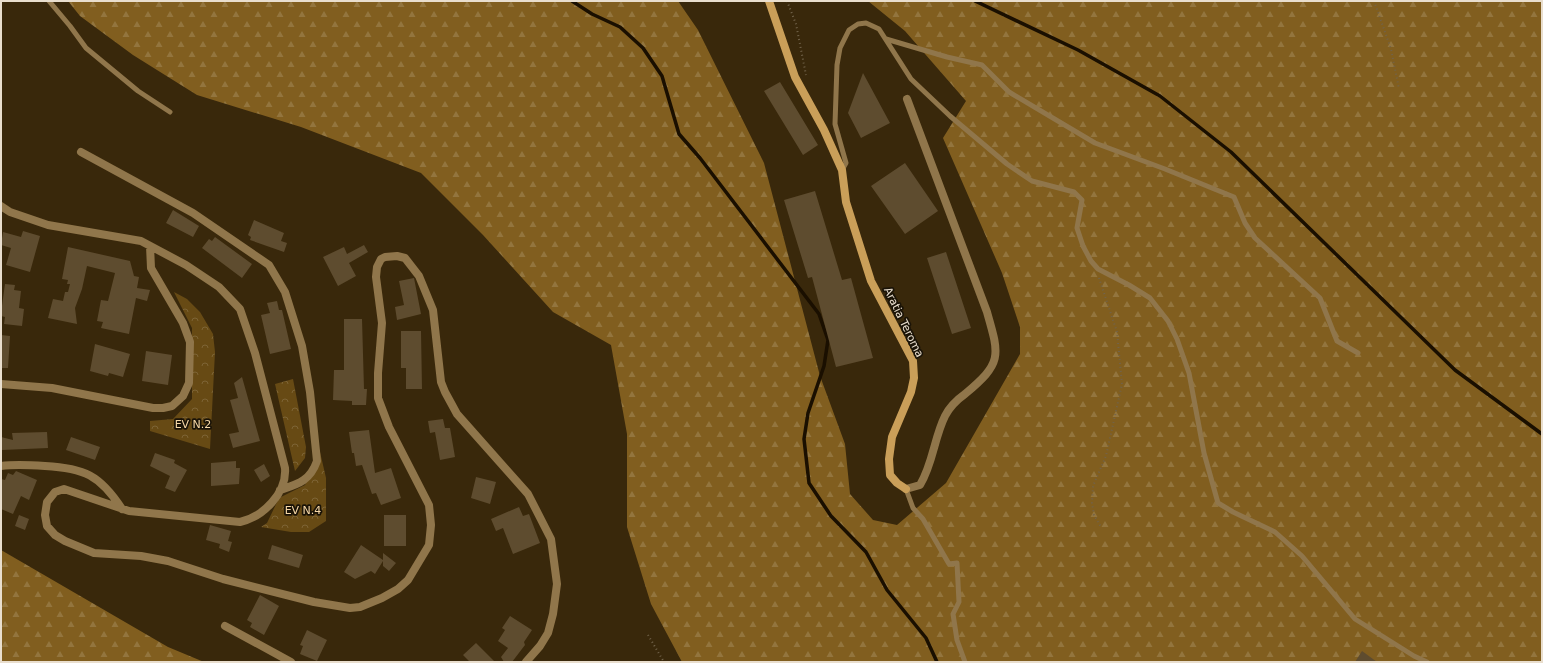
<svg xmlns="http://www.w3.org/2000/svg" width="1543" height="663" font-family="'DejaVu Sans',sans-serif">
<defs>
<pattern id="forest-firs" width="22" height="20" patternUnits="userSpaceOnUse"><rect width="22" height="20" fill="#815e1f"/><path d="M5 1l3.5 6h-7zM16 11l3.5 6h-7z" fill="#93753e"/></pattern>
<pattern id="park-crowns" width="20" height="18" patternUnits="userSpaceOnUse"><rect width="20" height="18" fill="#674a14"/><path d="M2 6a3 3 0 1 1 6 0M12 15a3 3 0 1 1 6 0" fill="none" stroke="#7d6435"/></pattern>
</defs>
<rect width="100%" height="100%" fill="#39280b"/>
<path fill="url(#forest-firs)" d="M68 1H678L698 30 764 163 820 376 845 444 850 494 873 520 897 525 946 483 1020 354V327L1002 273 943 138 966 101 905 31 868 1H1542V662H682L651 604 627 527V434L611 345 553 312 483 235 421 173 301 127 197 95 133 55 80 16Z
M1 550 168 647 204 662H1Z"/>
<path fill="url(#park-crowns)" d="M174 292 187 299 200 312 213 334 215 352 210 449 150 431V421L173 419 192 399V328Z
M293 379 306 447 305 458 295 471 275 384Z
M320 452 326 478V521L309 532H291L261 527 267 523 279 498 305 485Z"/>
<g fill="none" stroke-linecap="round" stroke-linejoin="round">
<path stroke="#1a0f00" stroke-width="3.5" d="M572 1 592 14 620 27 643 48 662 76 679 134 700 158 819 314 828 340 824 366 808 413 804 439 809 483 831 516 866 552 887 590 926 638 937 662
M975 1 1078 50 1160 96 1231 152 1455 370 1542 434"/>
</g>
<path fill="#5e4c2f" d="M863 73 890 123 861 138 848 113Z
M780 82 818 145 803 155 764 91Z
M905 163 938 211 905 234 871 186Z
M815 191 842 280 851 278 873 358 836 367 812 277 808 278 784 200Z
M173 210 199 226 193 237 166 223Z
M254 220 284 233 281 241 287 243 284 252 250 240 251 237 248 235Z
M23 231 40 236 30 272 6 265 11 248 1 245 3 232 21 237Z
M215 237 252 264 242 278 202 248 209 239 212 241Z
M364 245 368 252 349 263 356 276 338 286 323 257 344 247 347 254Z
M68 247 130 261 134 276 139 277 137 288 150 290 147 301 136 298 129 334 101 328 103 322 97 321 101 300 108 301 115 273 87 266 82 289 75 308 77 324 48 318 53 299 63 301 65 292H68L70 284H67L68 280 62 279Z
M946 252 971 328 952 334 927 258Z
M414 278 421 314 397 320 395 307 404 305 399 281Z
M5 284 15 285 14 290 21 291 19 308 24 309 22 326 4 324 5 317 1 316V313Z
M277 301 279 310H282L291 349 270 354 261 315 270 313 267 303Z
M344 319H362L364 389H367L366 405H352V401L333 400 334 370H344Z
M401 331H421L422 389H406V368H401Z
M1 335 10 336 8 368H1Z
M95 344 130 354 123 377 109 373 108 376 90 371Z
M146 351 172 355 168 385 142 381Z
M242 377 260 441 233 448 229 434 239 432 230 400 238 398 234 383Z
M443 419 445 428H450L455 457 440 460 435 432 430 433 428 421Z
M369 430 375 473 391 468 401 498 381 505 376 493 372 494 362 465 356 466 354 453H352L349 432Z
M47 432 48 448 2 450 1 437 13 440 12 433Z
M71 437 100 447 95 460 66 450Z
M155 453 175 460 174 463 187 470 175 492 165 488 170 476 150 466Z
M236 461V468H240L239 484 211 486V463Z
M264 464 270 476 261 482 254 470Z
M16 471 37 480 29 500 21 496 13 514 1 509V479L5 480 8 473 13 475Z
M476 477 496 482 490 504 471 498Z
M519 507 523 516 529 514 540 543 513 554 503 528 496 531 491 519Z
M19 515 29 519 25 530 15 526Z
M384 515H406V546H384Z
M210 525 231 531 228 541 232 542 229 552 219 548 220 544 206 540Z
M272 545 303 555 299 568 268 559Z
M361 545 383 560V553L396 563 389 571 383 566V561L375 574 371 571 355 579 344 572Z
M260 595 279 606 264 635 250 627 252 623 247 620Z
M510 616 532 630 524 642 525 645 512 662H504L501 657 508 648 498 641 505 630 502 628Z
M307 630 327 640 317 661 300 654 303 646 300 645Z
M476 643 495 662H470L463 655Z
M1362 651 1377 662H1355Z"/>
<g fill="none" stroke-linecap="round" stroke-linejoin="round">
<path stroke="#72634b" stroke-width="2" stroke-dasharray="1 3" stroke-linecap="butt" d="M787 1 796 24 806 75
M1374 1 1391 49 1399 89
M1099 278 1117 332 1122 384 1106 456 1093 486 1092 503 1094 515 1101 527
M648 635 664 662"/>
<path stroke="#90764b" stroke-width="5" d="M49 1 70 26 86 48 138 91 170 112
M886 39 947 57 982 65 1009 92 1095 143 1165 169 1234 197 1245 223 1255 238 1320 298 1337 341 1358 353
M842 170 846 163 835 124 837 65 840 48 849 30 858 24 866 23 879 29 911 79 950 116 1007 164 1032 181 1074 192 1082 200 1077 228 1083 246 1091 261 1098 269 1129 285 1150 298 1168 321 1177 339 1189 373 1204 453 1218 503 1233 512 1275 532 1302 556 1355 619 1414 656 1427 662
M906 489 913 508 923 519 949 564 957 563 959 602 953 614 957 640 965 662"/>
<path stroke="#90764b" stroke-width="8" d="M81 152 193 213 269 265 285 292 302 346 310 392 317 461C310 481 298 484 280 490
M1 206 10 212 48 225 141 241 186 265 219 287 240 309 255 353 285 468C287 493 263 517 240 522L129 511 64 489 55 492 47 502 45 515 47 526 55 535 65 541 94 553 141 556 168 561 223 579 314 602 350 608 360 607 382 598 398 589 408 580 429 545 431 525 429 505 389 427 378 398V373L382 323 376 277 377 267 381 259 385 257 397 256 405 258 419 276 433 310 441 382 445 392 457 414 528 494 551 539 557 584 553 614 548 633 540 646 526 662
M1 384 52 388 153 408H163L172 406 183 396 189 383 190 342 183 323 151 268 150 246
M1 466C15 464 31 465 45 466 84 468 100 475 122 509
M906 489 920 485C933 464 934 438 945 416 949 408 958 399 965 394 1002 363 1000 357 987 312L907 99
M225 626 291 662"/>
<path stroke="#ca9f59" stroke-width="8" d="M769 1 795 77 824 130 842 170 846 202 871 281 913 361 914 378 911 392 892 437 889 459 890 475 897 483 906 489"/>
</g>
<g text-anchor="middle" stroke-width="3.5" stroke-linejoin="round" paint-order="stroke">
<g font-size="11" fill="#e9dece" stroke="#1a1307">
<text transform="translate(904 322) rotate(64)" y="4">Aratia Teroma</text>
</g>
<g font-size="11" fill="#f7d8a7" stroke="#1a1307">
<text x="193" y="428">EV N.2</text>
<text x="303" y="514">EV N.4</text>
</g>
</g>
<rect width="1543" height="663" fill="none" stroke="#e9dece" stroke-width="4"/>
</svg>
